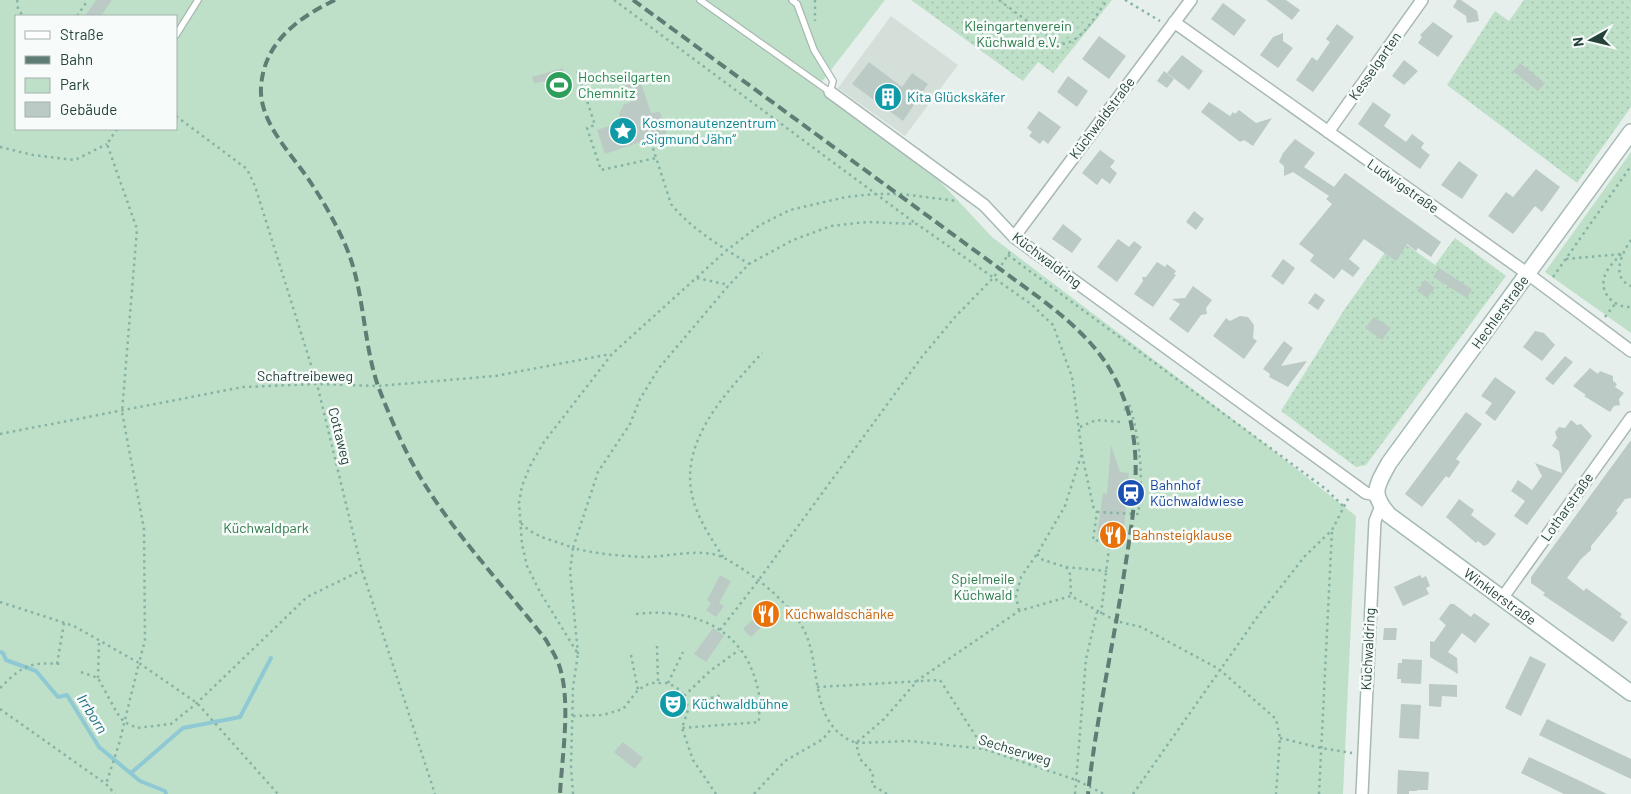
<svg xmlns="http://www.w3.org/2000/svg" width="1631" height="794" font-family="Barlow,sans-serif">
<defs>
<pattern id="garden-dots" width="8" height="8" patternUnits="userSpaceOnUse" patternTransform="scale(1.25)"><rect width="8" height="8" fill="#bfe0c8"/><path d="M2 2h.1M6 6h.1" fill="none" stroke="#a4c1ad" stroke-width="1.8" stroke-linecap="round"/></pattern>
</defs>
<rect width="100%" height="100%" fill="#e6efeb"/>
<path fill="#d4dfda" d="M891 16 958 65 905 136 838 88Z"/>
<path fill="#bfe0c8" fill-rule="evenodd" d="M0 0H885L821 83 824 95 934 175 992 237 1260 440 1356 516 1343 794H0ZM16 16H176V129H16Z
M1631 152V333L1545 272Z"/>
<path fill="url(#garden-dots)" d="M911 0H1112L1053 73 1038 62 1023 81Z
M1524 0H1631V107L1577 183 1447 85 1495 11 1509 21Z
M1396 237 1435 265 1455 238 1506 276 1366 465 1356 467 1281 411 1344 310Z"/>
<g fill="none" stroke-linecap="round" stroke-linejoin="round">
<path stroke="#8ec9d4" stroke-width="4" d="M0 652 3 653 6 660 36 671 58 697 67 695 99 747 140 781 165 791 166 794
M131 773 183 728 240 717 271 658"/>
</g>
<path fill="#bbcac4" d="M96 0H112L101 16H85Z
M1266 0H1286L1300 10 1292 20Z
M1457 0H1461L1477 11 1479 21 1467 23 1466 16 1453 7Z
M1223 3 1246 20 1234 36 1211 19Z
M1433 22 1453 36 1438 57 1418 43 1422 37 1420 35Z
M1337 24 1354 37 1313 92 1296 80 1312 57 1317 61 1330 42 1326 39Z
M1283 33V41L1293 48 1278 68 1260 55 1273 37Z
M1099 36 1126 56 1109 79 1082 59Z
M1182 55 1203 71 1189 90 1167 73Z
M1404 60 1418 71 1404 85 1392 76Z
M869 62 902 87 912 73 928 84 903 121 852 84Z
M1520 63 1545 83 1538 91 1513 71Z
M563 68 565 79 534 83 532 77Z
M637 71 651 113 660 112 667 133 659 136 660 139 644 144 643 141 605 154 597 130 622 122 619 114 624 104 631 102 623 76Z
M1164 71 1174 79 1167 88 1157 81Z
M1068 76 1088 91 1077 107 1057 92Z
M1209 102 1230 116 1233 112 1235 114 1239 110 1256 123 1272 118 1253 146 1244 140 1240 142 1201 112Z
M1373 102 1391 115 1384 126 1406 142 1412 134 1424 143 1421 148 1430 155 1420 169 1358 124Z
M1039 111 1061 127 1048 144 1043 140 1040 144 1029 136 1032 132 1027 128Z
M1295 139 1315 153 1304 167 1334 187 1345 173 1441 242 1431 257 1418 248 1416 251 1407 244 1396 261 1364 239 1349 259 1360 268 1353 277 1342 269 1334 279 1310 261 1314 255 1299 244 1332 204 1326 199 1329 196 1293 172 1284 176V166L1279 162 1283 153Z
M1100 150 1115 161 1110 167 1117 173 1110 184 1102 178 1097 185 1082 173Z
M1459 161 1478 175 1462 199 1441 185Z
M1536 169 1560 187 1542 212 1535 206 1513 234 1488 216 1506 192 1513 197Z
M1194 211 1204 219 1196 230 1186 222Z
M1063 224 1082 239 1072 253 1052 239Z
M1118 239 1129 247 1134 241 1142 247 1117 282 1097 267Z
M1283 259 1295 268 1283 285 1271 276Z
M1157 262 1165 267 1167 264 1176 271 1174 274 1176 275 1153 307 1134 294 1143 281 1142 277H1146Z
M1439 268 1472 289 1467 298 1433 277Z
M1425 280 1435 288 1427 298 1417 291Z
M1193 286 1212 300 1206 308 1207 314 1201 315 1188 333 1169 319 1180 304 1172 299 1185 298Z
M1315 293 1325 300 1318 310 1308 303Z
M1240 316 1248 317 1254 325 1253 338 1257 341 1244 359 1213 336 1226 318 1230 321Z
M1374 317 1391 328 1382 340 1365 328Z
M1535 331 1544 333 1555 345 1542 361 1523 347Z
M1284 341 1293 348 1281 366 1307 361 1288 387 1269 377 1270 374 1263 369Z
M1565 356 1573 362 1553 385 1545 379Z
M1590 368 1598 374 1600 371 1613 376V381L1617 384 1615 387 1624 393 1619 399 1620 405 1614 406 1610 412 1584 396 1586 395 1573 386Z
M1495 377 1516 392 1495 421 1485 413 1492 403 1481 396Z
M1466 412 1482 424 1456 459 1460 462 1449 478 1446 476 1422 507 1405 494Z
M1571 420 1577 425 1581 424 1592 436 1527 525 1514 516 1525 501 1511 491 1518 480 1532 490 1542 476 1535 463 1562 473 1559 451 1552 446 1557 438 1555 432 1559 427 1565 428Z
M1631 440V498L1625 499 1616 511 1618 513 1591 546V550L1581 559 1567 578 1584 591 1586 588 1622 614 1620 617 1628 622 1613 642 1543 595 1545 593 1531 583V577Z
M1111 445 1120 472 1129 473 1123 538 1097 535 1103 493 1107 494Z
M1459 499 1474 510 1471 515 1496 534 1488 544 1484 546 1478 541 1476 543 1446 517Z
M720 575 731 581 719 603 724 606 716 617 706 610 711 603 707 600Z
M1420 575 1422 578 1426 576 1430 586 1426 588 1429 594 1403 606 1394 587Z
M1450 604H1454L1471 617 1474 613 1490 624 1475 643 1462 633 1448 652 1457 658 1458 674 1430 657V641L1434 642 1446 625 1439 619Z
M764 608 772 617 751 637 743 629Z
M713 628 724 636 706 662 694 654Z
M1384 628H1397L1396 640H1383Z
M1530 656 1546 664 1521 716 1505 708Z
M1402 659 1422 660 1421 684 1401 683V679H1397L1398 663H1402Z
M1429 684 1457 685V697L1442 696 1441 707 1429 706Z
M1401 704 1421 705 1419 739 1399 738Z
M1547 719 1631 759V779L1539 735Z
M623 742 643 758 635 769 614 752Z
M1529 757 1576 779 1607 794H1564L1521 773Z
M1398 770 1429 772 1428 790H1417V791H1409V794H1397Z"/>
<g fill="none" stroke-linecap="round" stroke-linejoin="round">
<g stroke="#a8b8b2" stroke-width="8">
<path id="service" d="M700 0 830 92 833 81 814 50 797 4 792 0
M176 35 198 0"/>
</g>
<g stroke="#a8b8b2" stroke-width="14">
<path id="minor" d="M1174 22 1528 274 1631 351
M830 92 984 205 1014 237 1366 493 1376 495
M1328 132 1422 0
M1014 237 1191 0
M1503 597 1631 418
M1362 794 1375 521 1381 506"/>
</g>
<g stroke="#a4bbb3" stroke-width="18">
<g id="secondary">
<path id="s1" d="M1631 132 1389 463C1376 487 1370 493 1389 515L1631 693"/>
</g>
</g>
<path stroke="#86b3a5" stroke-width="2.5" stroke-dasharray="2.5 4" stroke-linecap="butt" d="M17 0 18 9 23 16
M614 0 915 223
M815 0V21
M999 0 1058 44C1080 46 1096 15 1107 0
M1125 0 1160 21
M77 16 88 0
M577 71 595 125 587 128 601 170 656 158
M176 116 247 169 255 186 317 384 362 570 435 794
M117 129 107 144 137 229 122 412 144 529 145 640 139 663 197 703 278 794
M651 142 671 204C691 229 722 247 749 264
M0 147 33 155 75 160 107 144
M1631 240C1622 253 1610 277 1631 286
M1621 254C1616 260 1609 266 1606 273 1597 291 1613 308 1631 307
M1008 255 1326 489 1343 506
M1566 259 1621 254
M1553 277 1631 166
M697 278 729 285
M1605 317 1615 304
M1080 427 1096 420 1120 422
M0 434 243 387 317 384 378 386 495 376 611 354
M1082 455 1094 510 1097 512 1093 540 1106 542
M1097 512 1138 514C1144 477 1140 442 1130 406L1124 410
M521 523C536 539 555 540 573 548L598 472 630 424 640 399 659 368 729 285 749 264 793 240 831 226 867 222 917 224 1031 304 1053 325 1072 377 1082 453 1065 506 1037 554 1021 577 1016 596 1019 611
M1106 542 1109 538 1116 539V549
M1037 554 1043 560 1066 567 1070 574 1071 596
M723 557C711 538 697 518 692 495 680 439 727 392 762 353
M1066 567 1107 571
M0 602 74 626 139 663 119 744 106 784
M636 614C696 607 748 630 759 695 760 703 759 713 759 722L682 728
M1101 614 1109 548 1106 542
M720 630 758 581 921 358 955 317 994 277 1011 250
M657 646 658 681
M578 654 570 571 573 548C596 554 621 556 645 557 667 557 704 547 724 558 751 572 788 601 803 628 824 667 806 723 856 743L884 719 918 680 1019 611 1071 596 1116 621 1141 627 1219 669 1276 719 1280 738 1276 794
M631 655 638 690
M57 664 64 623
M81 672 98 678 117 713 124 722 137 728 171 724 197 703 307 597 362 570
M98 678 99 641
M668 683 683 652
M817 687 940 680 984 749
M0 688C24 664 30 662 63 664
M684 696 710 671 739 650
M686 705 722 695
M0 709 106 784 115 794
M573 716 603 715 623 709 638 690 650 683H668L677 688 684 696 688 710 682 728 693 760 716 794
M1280 738 1321 748 1352 753
M573 794 571 766 573 687 578 654 540 592 527 566 522 544 519 503 522 486 531 464 544 442 612 354 727 250 760 225 790 210 846 197 874 194H901L957 201
M754 794 785 761 823 739 832 728
M887 794 872 785 873 773 860 759 856 743 910 741 984 749 1076 780 1104 794
M1075 794 1086 659 1097 612
M1133 794 1258 616 1305 556 1332 530 1350 495
M1319 794 1332 530"/>
<use href="#service" stroke="#fff" stroke-width="5.5"/>
<use href="#minor" stroke="#fff" stroke-width="11"/>
<use href="#secondary" stroke="#fff" stroke-width="15"/>
<path stroke="#5f7d75" stroke-width="4" stroke-dasharray="10 5" stroke-linecap="butt" d="M335 0C298 18 264 42 261 87 259 123 292 154 311 183 323 201 335 222 344 242 365 288 362 339 378 386 391 420 407 457 427 488 460 540 508 591 546 640 551 649 557 658 560 668 571 704 562 756 560 794
M633 0 1041 299C1077 327 1108 354 1124 399 1145 456 1133 516 1124 574 1113 647 1096 720 1088 794"/>
</g>
<defs>
<g id="stadium-disc" transform="scale(1.4375)"><circle r="9.5" fill="#2e9e5b" stroke="#f7fbf9"/><path d="M0-5a6.5 5 0 1 0 0 10a6.5 5 0 1 0 0-10ZM-3.5-1.8h7v3.6h-7Z" fill="#fff"/></g>
<g id="building-disc" transform="scale(1.4375)"><circle r="9.5" fill="#0f9aa8" stroke="#f7fbf9"/><path d="M-4-6H4V6H1V3H-1V6H-4ZM-2.5-4.3h1.7v1.8h-1.7ZM.8-4.3h1.7v1.8H.8ZM-2.5-1h1.7V.8h-1.7ZM.8-1h1.7V.8H.8Z" fill="#fff"/></g>
<g id="sight-disc" transform="scale(1.4375)"><circle r="9.5" fill="#0f9aa8" stroke="#f7fbf9"/><path d="M0-6L1.8-2.2L6-1.7L2.9 1.2L3.7 5.4L0 3.3L-3.7 5.4L-2.9 1.2L-6-1.7L-1.8-2.2Z" fill="#fff"/></g>
<g id="station-disc" transform="scale(1.4375)"><circle r="9.5" fill="#1a4fb4" stroke="#f7fbf9"/><path d="M-3-6H3Q5-6 5-4V2Q5 4 3 4L4.5 6H3L1.5 4h-3L-3 6H-4.5L-3 4Q-5 4-5 2V-4Q-5-6-3-6ZM-3.5-4v3h7v-3ZM-3.5 1v1.5H-2V1ZM2 1v1.5H3.5V1Z" fill="#fff"/></g>
<g id="restaurant-disc" transform="scale(1.4375)"><circle r="9.5" fill="#e8710a" stroke="#f7fbf9"/><path d="M-5-6h1v4h1v-4h1v4h1v-4h1v5L-1.5 .5V6h-2V.5L-5-1ZM5-6V6H3V1.5H1.5Q1.5-4 5-6Z" fill="#fff"/></g>
<g id="theatre-disc" transform="scale(1.4375)"><circle r="9.5" fill="#0f9aa8" stroke="#f7fbf9"/><path d="M-5-5.5Q0-4 5-5.5V0Q5 5 0 6Q-5 5-5 0ZM-3.3-2.5H-1v1.5H-3.3ZM1-2.5H3.3v1.5H1ZM-2.8 1Q0 5.5 2.8 1Z" fill="#fff"/></g>
</defs>
<g fill-rule="evenodd">
<use href="#stadium-disc" x="559" y="85"/>
<use href="#building-disc" x="888" y="97"/>
<use href="#sight-disc" x="623" y="131"/>
<use href="#station-disc" x="1131" y="493"/>
<use href="#restaurant-disc" x="1113" y="535"/>
<use href="#restaurant-disc" x="766" y="614"/>
<use href="#theatre-disc" x="673" y="704"/>
</g>
<g text-anchor="middle" stroke-width="5" stroke-linejoin="round" paint-order="stroke">
<g font-size="14" fill="#2d7a4b" stroke="#f7fbf9">
<text x="1018" y="31">Kleingartenverein<tspan x="1018" dy="16">Küchwald e.V.</tspan></text>
<text x="266" y="533">Küchwaldpark</text>
<text x="983" y="584">Spielmeile<tspan x="983" dy="16">Küchwald</tspan></text>
</g>
<g font-size="14" fill="#24423a" stroke="#f7fbf9">
<text transform="translate(1375 66) rotate(-55)" y="5">Kesselgarten</text>
<text transform="translate(1102 118) rotate(-53)" y="5">Küchwaldstraße</text>
<text transform="translate(1403 186) rotate(35)" y="5">Ludwigstraße</text>
<text transform="translate(1047 260) rotate(37)" y="5">Küchwaldring</text>
<text transform="translate(1500 312) rotate(-54)" y="5">Hechlerstraße</text>
<text x="305" y="381">Schaftreibeweg</text>
<text transform="translate(340 436) rotate(76)" y="5">Cottaweg</text>
<text transform="translate(1567 507) rotate(-55)" y="5">Lotharstraße</text>
<text dy="5" stroke="none"><textPath href="#s1" startOffset="606">Winklerstraße</textPath></text>
<text transform="translate(1368 649) rotate(-87)" y="5">Küchwaldring</text>
<text transform="translate(1015 750) rotate(17)" y="5">Sechserweg</text>
</g>
<g font-size="14" fill="#27864d" stroke="#f7fbf9" text-anchor="start">
<text x="578" y="82">Hochseilgarten<tspan x="578" dy="16">Chemnitz</tspan></text>
</g>
<g font-size="14" fill="#0d838f" stroke="#f7fbf9" text-anchor="start">
<text x="907" y="102">Kita Glückskäfer</text>
<text x="642" y="128">Kosmonautenzentrum<tspan x="642" dy="16">„Sigmund Jähn“</tspan></text>
<text x="692" y="709">Küchwaldbühne</text>
</g>
<g font-size="14" fill="#164399" stroke="#f7fbf9" text-anchor="start">
<text x="1150" y="490">Bahnhof<tspan x="1150" dy="16">Küchwaldwiese</tspan></text>
</g>
<g font-size="14" fill="#c56008" stroke="#f7fbf9" text-anchor="start">
<text x="1132" y="540">Bahnsteigklause</text>
<text x="785" y="619">Küchwaldschänke</text>
</g>
<g font-size="15" font-style="italic" fill="#1c6f80" stroke="#f7fbf9">
<text transform="translate(92 714) rotate(58)" y="5">Irrborn</text>
</g>
</g>
<rect x="15" y="15" width="162" height="115" fill="#f7fbf9" stroke="#a3b1ad"/>
<rect x="25" y="31" width="25" height="8" fill="#ffffff" stroke="#a3b1ad"/>
<text x="60" y="40" font-size="15" fill="#24423a">Straße</text>
<rect x="25" y="56" width="25" height="8" fill="#5f7d75" stroke="#a3b1ad"/>
<text x="60" y="65" font-size="15" fill="#24423a">Bahn</text>
<rect x="25" y="78" width="25" height="15" fill="#bfe0c8" stroke="#a3b1ad"/>
<text x="60" y="90" font-size="15" fill="#24423a">Park</text>
<rect x="25" y="102" width="25" height="15" fill="#bbcac4" stroke="#a3b1ad"/>
<text x="60" y="115" font-size="15" fill="#24423a">Gebäude</text>
<g transform="translate(1591 40) rotate(262)" stroke="#f7fbf9" stroke-width="4" paint-order="stroke">
<path d="M0-4L9 19L0 12L-9 19Z" fill="#24423a"/>
<text y="-8" font-size="14" font-weight="bold" text-anchor="middle" fill="#24423a">N</text>
</g>
</svg>
